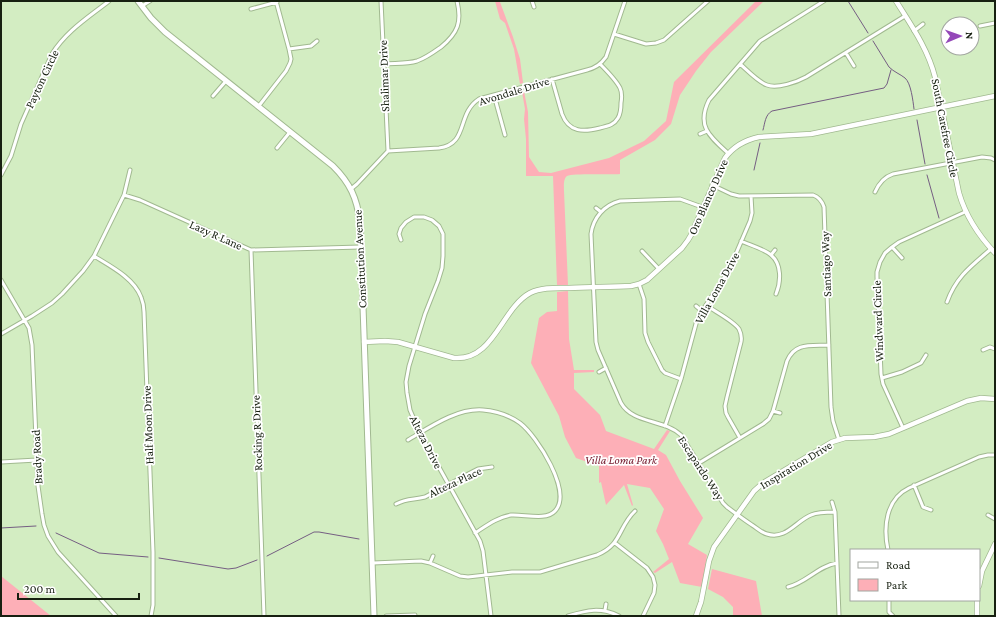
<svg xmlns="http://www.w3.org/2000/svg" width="996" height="617" font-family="'Crimson Pro',serif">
<rect width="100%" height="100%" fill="#d3edc2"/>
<path fill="#fdafb7" d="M495 1 500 2 513 37 520 59 523 83 520 84 514 49 505 23 500 19Z
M756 1H764L711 52 696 71 680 95 671 124 655 140 620 160V174C611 175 573 173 567 176 563 179 564 187 564 191L568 285H557L553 176H526V139L524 119 525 109 522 92 524 91 528 112 529 157 539 172 551 173 609 158 644 141 666 121 674 82Z
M568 291 569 339 574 370H594V372L574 373V389L600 415 606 431 654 449 667 430 670 431 658 450 666 455 680 481 703 518 688 544 707 555 702 587 680 583 672 562 655 573 653 572 669 559 663 544 656 531 664 509 650 488 627 484 633 505 632 506 624 485 606 505 601 482 599 483V466L576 458 565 437 559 416 531 363 539 318 547 312 557 311V292Z
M712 569 756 581 762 616H733V607L723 597 708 589Z
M1 576 51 616H1Z"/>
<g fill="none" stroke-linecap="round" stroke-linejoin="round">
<path stroke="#755e82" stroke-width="1" d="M848 1 868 33
M873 41 889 67C894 72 900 74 905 78 911 83 913 101 914 109
M917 120 925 164
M763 130C765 123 765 115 772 111L884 88 887 84 891 70
M754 170 760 143
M927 175 939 218
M1 528 36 526
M56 533 99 553 148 557
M267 556 314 532H319L359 539
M159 558 228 569 236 568 257 560"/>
<g stroke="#a1b990" stroke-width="5">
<path id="street" d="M381 1 388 151
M532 1 534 7
M142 6 150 1
M251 9 277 2
M980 26 995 23
M914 31 923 24
M614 34 646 44 656 43 664 40 708 1
M289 49 311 46 317 41
M846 53 854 66
M384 64C395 63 407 64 417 61 426 58 434 52 441 47 458 33 462 22 457 1
M740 64C747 70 758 82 767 85 777 89 797 82 806 77L905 16
M552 79 562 114C569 133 584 132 600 128 608 126 614 125 618 118 621 113 621 108 621 103 622 97 622 92 620 88 616 80 606 70 600 64
M494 95 505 135
M213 96 226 81
M258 107 286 71 290 63 291 59 289 49 276 1
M700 134 707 131
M277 148 290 132
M728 153C710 137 696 126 709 100L760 41 824 1
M1 175 11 156 21 124 52 54C66 31 89 17 109 1
M712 185 731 194 739 196 813 195C819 197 822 201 824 207L831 407 833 421 839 440
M351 189 357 184 388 151 439 148C469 144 456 114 479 99L587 70C596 68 601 64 606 57L625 1
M875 192C879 183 884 177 893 174L982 157 991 158 995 160
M124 195 140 200 251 250 360 247
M702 207 680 199 620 201C604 205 593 218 591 234L596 342 598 350 621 403C633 424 664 419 681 435L723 503 727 507C735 513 743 519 752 525 757 528 762 533 767 534 786 540 796 521 811 515 818 512 827 512 835 512
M596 208 601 212
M401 240 399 234 401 228 406 222 414 217H424L432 220 439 226 443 234V256L442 268 438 281 425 314 409 366 406 382 407 393 410 410 420 433 480 541 483 551 491 616
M741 241C750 245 764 249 771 255 782 264 781 282 776 294
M892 247 902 258
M251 250 264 616
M642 251 659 269
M771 255 775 250
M94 256C110 266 134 278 141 297 143 302 144 307 144 312L153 552V605L151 616
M1 280 29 328 32 345 38 486 42 514 44 525 48 536 58 552 116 616
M639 284 644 299 645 333 648 342 662 370 665 373 681 379
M947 302C956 277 971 266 991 249
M706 305C714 311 734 321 739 329 741 333 742 337 741 342L727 397 725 406 726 413 728 417 740 438
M696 306 702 311
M1 334 32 316 52 303 62 294 83 271 94 256 124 195 130 170
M983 350 990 347 995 349
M599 372 606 368
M882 378 902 372 921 363 926 355
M773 411 780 413
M665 426 681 379 697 320 706 305 729 270 750 221 752 213 751 196
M903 428 883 384 881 374 877 277V272L880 262 885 253 892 247 899 242 965 212
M408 440C430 427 457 408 483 410 496 411 510 416 520 423 537 436 573 492 555 511 546 521 524 514 511 515 498 517 486 526 475 533
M1 462 37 460
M699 463 763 424 769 419 773 411 787 361C795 342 811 346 829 345
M914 485 923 507 931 510
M832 502 835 512 839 616
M396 504C407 498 414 500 425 497L474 471 478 469 492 467
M988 515 995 519
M615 543 647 568 653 577 655 585 654 593 643 616
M888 550C883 527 886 499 909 488L979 457 988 455H995
M373 563 421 561 430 563 460 576 468 577 512 572H540L597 555C622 545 618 527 635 511
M430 563 433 556
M788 587C806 583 818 566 837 563
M889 600V612L893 616
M605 610 606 604
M386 616 415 615
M568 616C587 610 601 607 619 616"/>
</g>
<g stroke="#a1b990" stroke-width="6">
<path id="secondary" d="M896 1C911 25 928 49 935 77L959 193C966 217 978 235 995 253
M364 342 385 341 398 342 454 358C494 361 501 309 530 293 542 287 556 288 569 288 590 287 611 287 631 286L639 284 647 280 682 248 688 240 691 235 725 158C733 147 745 140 759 137L811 134 995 96
M979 586 982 571 995 544
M696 616 701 602 709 561 714 547 754 491 763 483 832 442 845 438 874 437 889 434 967 401 981 398 995 399
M977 616V600"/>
</g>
<g stroke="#a1b990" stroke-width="7">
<path id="primary" d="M138 1 151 18 165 32 333 166C350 183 357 198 360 222L374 616"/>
</g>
<use href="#street" stroke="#fff" stroke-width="3"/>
<use href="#secondary" stroke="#fff" stroke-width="4.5"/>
<use href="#primary" stroke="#fff" stroke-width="5"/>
</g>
<g text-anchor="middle" stroke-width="3.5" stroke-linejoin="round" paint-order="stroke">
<g font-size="12" fill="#172011" stroke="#fff">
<text transform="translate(384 76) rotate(-92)" y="4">Shalimar Drive</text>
<text transform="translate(42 79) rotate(-65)" y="4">Payton Circle</text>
<text transform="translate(514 91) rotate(-17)" y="4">Avondale Drive</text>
<text transform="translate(945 128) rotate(79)" y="4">South Carefree Circle</text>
<text transform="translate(708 197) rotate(-66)" y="4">Oro Blanco Drive</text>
<text transform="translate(216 235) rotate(24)" y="4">Lazy R Lane</text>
<text transform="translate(360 259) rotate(-93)" y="4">Constitution Avenue</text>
<text transform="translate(826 264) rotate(-92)" y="4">Santiago Way</text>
<text transform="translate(717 288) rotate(-61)" y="4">Villa Loma Drive</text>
<text transform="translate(878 321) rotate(-92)" y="4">Windward Circle</text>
<text transform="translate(148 425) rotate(-92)" y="4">Half Moon Drive</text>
<text transform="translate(257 433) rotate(-92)" y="4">Rocking R Drive</text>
<text transform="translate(426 442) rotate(63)" y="4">Alteza Drive</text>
<text transform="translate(37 457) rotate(-93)" y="4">Brady Road</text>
<text transform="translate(796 465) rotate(-31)" y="4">Inspiration Drive</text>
<text transform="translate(701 468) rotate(57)" y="4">Escapardo Way</text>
<text transform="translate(455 482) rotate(-25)" y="4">Alteza Place</text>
</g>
<g font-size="12" font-style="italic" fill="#792033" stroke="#fff">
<text x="621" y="464">Villa Loma Park</text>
</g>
</g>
<rect width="996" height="617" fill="none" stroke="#172011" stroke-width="4"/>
<rect x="850" y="549" width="130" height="52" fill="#ffffff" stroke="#a2a6a0"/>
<rect x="858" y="562" width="20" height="6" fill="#ffffff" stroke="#a2a6a0"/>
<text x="886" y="569" font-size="12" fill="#172011">Road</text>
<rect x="858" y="579" width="20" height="12" fill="#fdafb7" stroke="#a2a6a0"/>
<text x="886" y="589" font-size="12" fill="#172011">Park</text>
<g transform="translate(960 36) rotate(88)"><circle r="19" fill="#ffffff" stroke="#a2a6a0"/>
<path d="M0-3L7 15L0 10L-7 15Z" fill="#9448b9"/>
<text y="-6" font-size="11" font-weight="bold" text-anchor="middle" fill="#172011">N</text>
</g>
<path d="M18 593v6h121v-6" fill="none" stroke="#172011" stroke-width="2"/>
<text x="24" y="593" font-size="12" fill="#172011" stroke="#ffffff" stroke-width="3" paint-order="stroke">200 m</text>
</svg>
